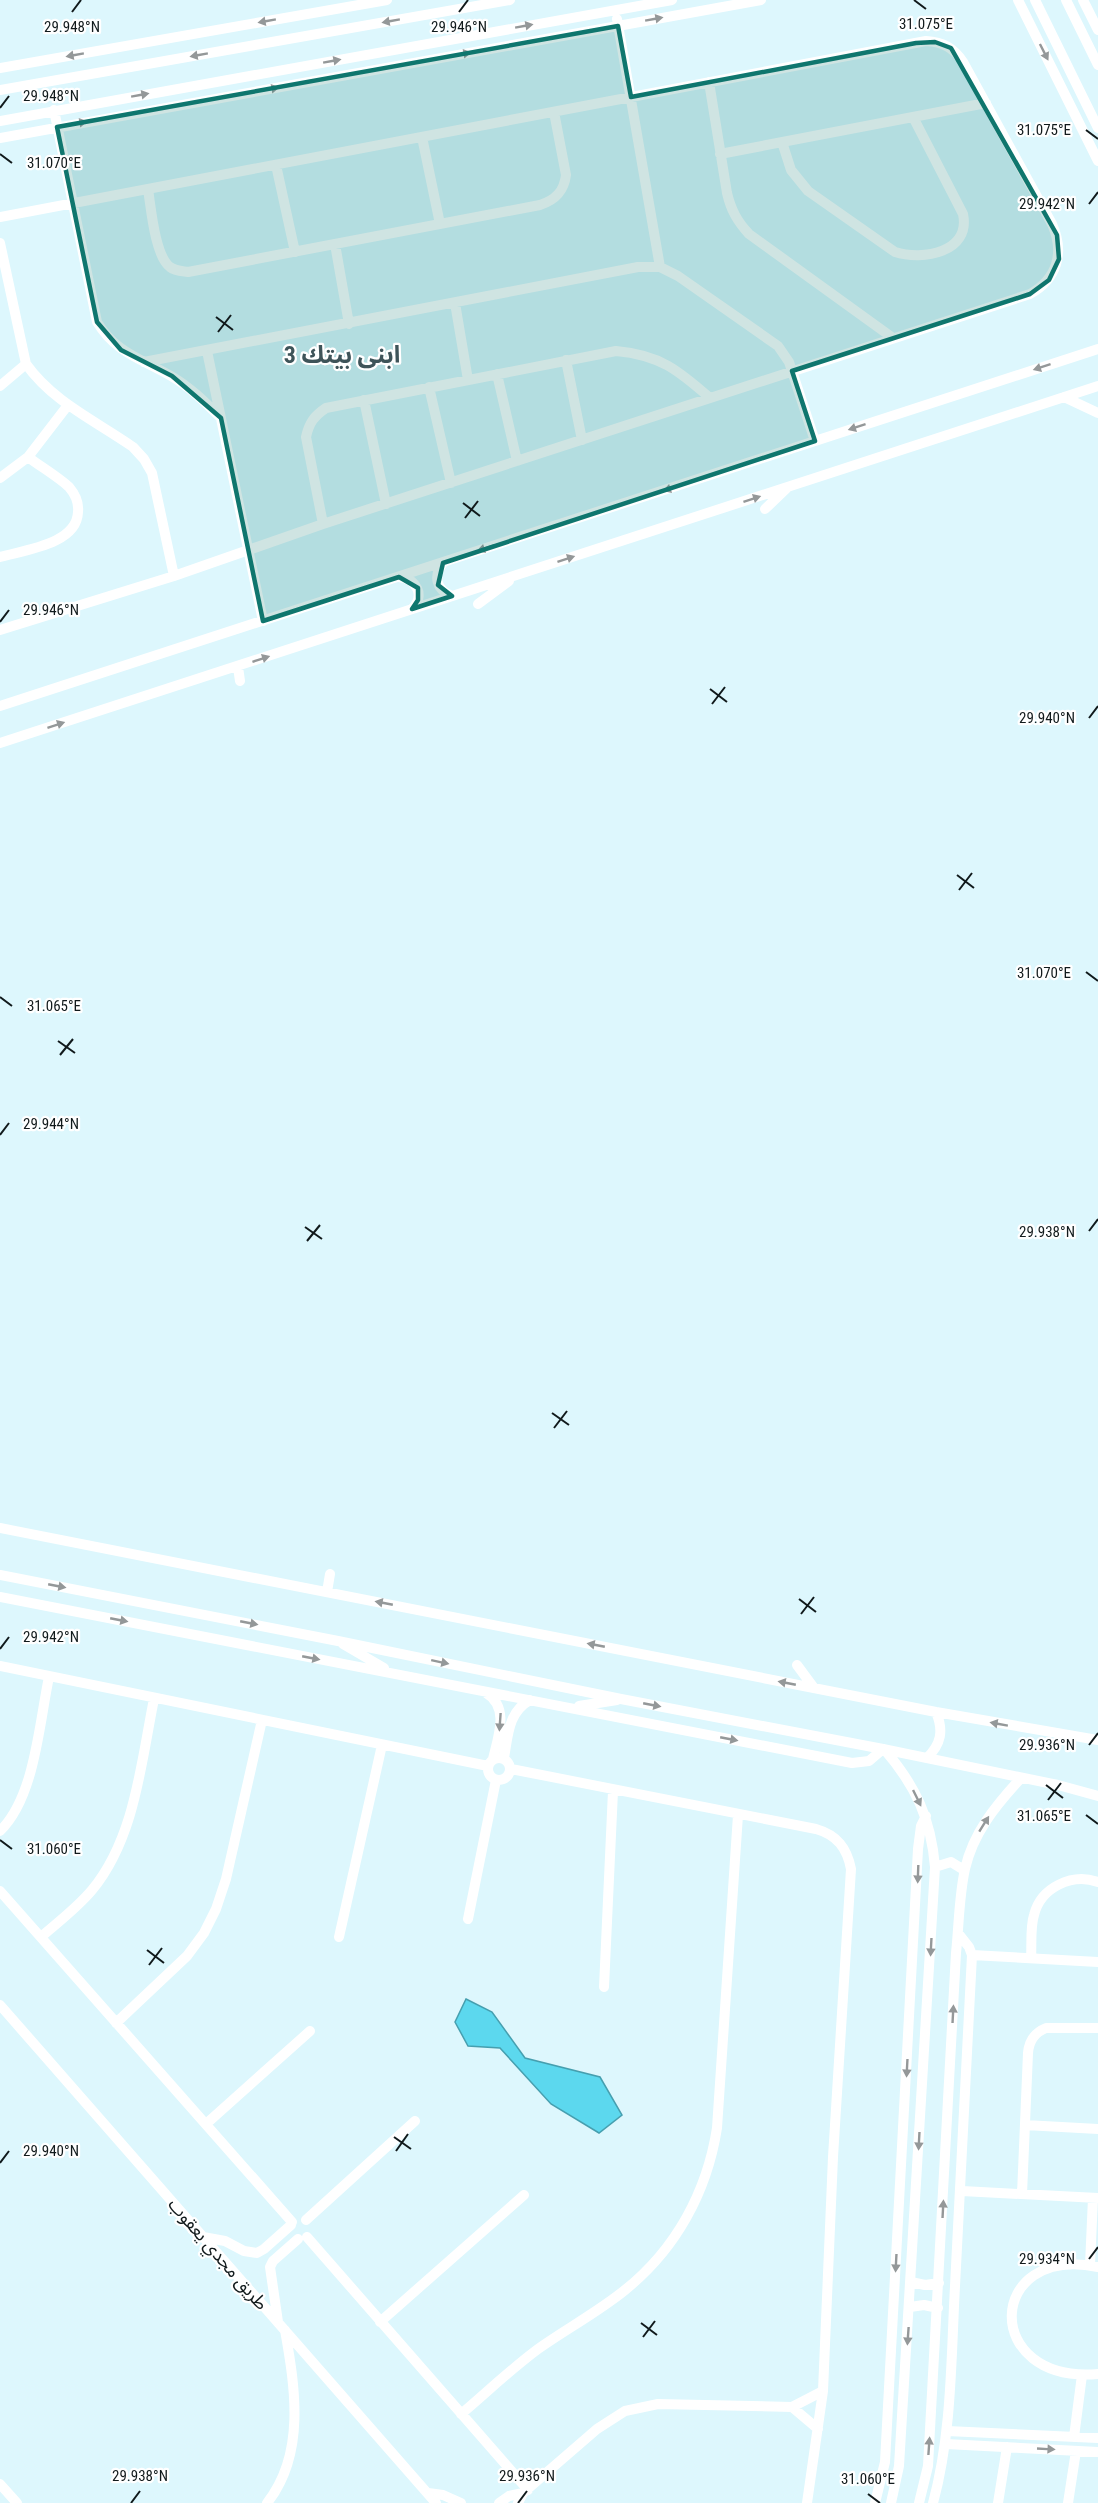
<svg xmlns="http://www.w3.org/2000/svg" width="1098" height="2503" font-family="'Roboto Condensed','Noto Sans Arabic',sans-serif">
<rect width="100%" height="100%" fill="#ddf7fd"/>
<path fill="#5cd8ee" stroke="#469faf" stroke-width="1.5" d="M466 1999 492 2012 525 2058 600 2077 622 2115 599 2133 551 2104 500 2048 468 2046 455 2022Z"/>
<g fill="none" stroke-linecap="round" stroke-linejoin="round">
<path stroke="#fff" stroke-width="10" d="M1018 0 1098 161
M1035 0 1098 128
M1066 0 1098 65
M1083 0 1098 30
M617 19 660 267
M0 68 387 0
M709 82 727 193C731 210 737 221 749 234L893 338
M0 90 510 0
M54 110 97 322C116 353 140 358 171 376 190 387 205 402 221 418
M0 121 672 0
M422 137 440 224
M0 138 761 0
M782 142 791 170 808 191 895 252C923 261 971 252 963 214L913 117
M720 154 986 103
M276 165 295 252
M148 189C151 208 155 256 170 267 175 271 181 271 188 272L540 205C556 200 564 191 566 175L554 112
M0 217 926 41C943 42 954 48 963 62L1052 224C1065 253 1057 279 1030 294L323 524 174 576 0 630
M0 243 26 364C53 402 96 421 133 447L144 459 152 473 174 576
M335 244 349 324
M455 303 468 380
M207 351 263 621
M566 360 582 440
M144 362 638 267H660L678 276 778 346 789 362 815 441
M497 374 517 461
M0 386 26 364
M429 387 451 483
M1064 397 1098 413
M364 400 386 504
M0 478 28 457 68 405
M765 509 787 488
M323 524 306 437C309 423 314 416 326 408L616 351C660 355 678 370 710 398
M0 557C25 550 77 544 78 512 79 503 75 494 69 487 57 476 41 467 28 457
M443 563C433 576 436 590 452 596
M399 577C416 579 426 595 412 609
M478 604 509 581
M238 667 240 681
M0 706 1098 349
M0 743 1098 386
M0 1528 936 1712 1098 1740
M0 1575 338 1641 621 1699 883 1749 1058 1785 1098 1796
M327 1592 330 1574
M0 1597 852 1763 869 1761 883 1749
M343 1644 384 1668
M797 1665 814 1688
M0 1666 488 1766
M486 1693C510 1707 498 1737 493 1759
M579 1706 617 1700
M884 1749C916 1786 931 1819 935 1867L899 2466 891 2503
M488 1769a11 11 0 1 1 22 0a11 11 0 1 1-22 0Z
M504 1758C508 1736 508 1712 530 1700
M927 1758C941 1744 944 1731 936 1712
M511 1769 816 1829C837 1835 847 1848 851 1869L833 2157 823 2391 807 2503
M0 1831C35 1797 39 1724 49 1677
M935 1867 951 1862 964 1870
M0 1891 292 2222
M468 1919 496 1780
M41 1937C58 1922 77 1908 92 1890 135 1838 141 1763 154 1699
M339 1937 382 1745
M972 1955 1098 1962
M1031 1958C1032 1944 1030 1928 1034 1915 1041 1887 1072 1873 1098 1882
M604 1987 613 1791
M0 2005 436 2503
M116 2023 187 1956 204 1933 216 1909 226 1879 262 1720
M206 2124 310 2031
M1025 2125 1098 2129
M962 2191 1098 2198
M1022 2194 1028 2053C1029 2041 1034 2033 1046 2028H1098
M306 2220 415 2121
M203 2237 225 2241 244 2251 257 2253 264 2249 291 2225
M307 2237 528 2490
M1090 2265 1093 2198
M1098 2267C985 2244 981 2384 1098 2374
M911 2282 925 2285 939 2283
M910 2307 924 2305 938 2308
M278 2322 270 2267 273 2261 298 2239
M380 2322 524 2195
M792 2407 818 2429
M461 2414C487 2392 511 2369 538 2349 566 2329 598 2312 625 2290 676 2249 707 2192 717 2128L738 1815
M947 2431 1098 2438
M1074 2437 1082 2375
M946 2444 1098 2452
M0 2484 17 2503
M428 2493 443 2495 461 2503
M267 2503C306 2454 295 2387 285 2330
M499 2503 509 2496 523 2493
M518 2503 523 2493 597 2429 625 2411 658 2404 792 2407 823 2391
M875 2503 885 2462 918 1849 921 1826 926 1816
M919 2503 928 2466 956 1953C959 1925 959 1896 965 1869 973 1833 996 1805 1021 1778
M933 2503C952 2433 951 2359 955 2286 961 2176 967 2066 972 1955L969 1947 958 1933
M998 2503 1007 2447
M1068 2503 1076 2451"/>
</g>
<defs><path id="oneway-solid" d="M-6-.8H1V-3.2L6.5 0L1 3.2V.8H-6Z" transform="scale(1.5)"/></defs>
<g fill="#949899">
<use href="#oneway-solid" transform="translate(654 19) rotate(-10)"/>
<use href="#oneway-solid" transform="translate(267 21) rotate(170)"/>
<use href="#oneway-solid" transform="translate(391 21) rotate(170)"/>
<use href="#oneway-solid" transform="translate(524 26) rotate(-10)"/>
<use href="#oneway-solid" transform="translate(1044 52) rotate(63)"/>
<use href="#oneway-solid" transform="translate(462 54) rotate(-10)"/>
<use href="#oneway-solid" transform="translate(75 55) rotate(170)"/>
<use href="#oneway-solid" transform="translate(199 55) rotate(170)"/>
<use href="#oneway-solid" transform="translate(332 61) rotate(-10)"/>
<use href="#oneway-solid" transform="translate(270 89) rotate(-10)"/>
<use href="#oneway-solid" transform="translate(140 95) rotate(-10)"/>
<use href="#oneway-solid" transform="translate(78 123) rotate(-10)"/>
<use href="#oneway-solid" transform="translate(1042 367) rotate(162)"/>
<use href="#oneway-solid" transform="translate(857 427) rotate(162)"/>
<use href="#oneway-solid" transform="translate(672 488) rotate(162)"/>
<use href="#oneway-solid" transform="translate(752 499) rotate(-18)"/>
<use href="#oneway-solid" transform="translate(486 548) rotate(162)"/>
<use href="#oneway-solid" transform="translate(566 559) rotate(-18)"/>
<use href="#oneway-solid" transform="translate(261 659) rotate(-18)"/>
<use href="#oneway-solid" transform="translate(56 725) rotate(-18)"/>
<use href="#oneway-solid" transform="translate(57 1586) rotate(11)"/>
<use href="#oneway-solid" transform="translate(384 1603) rotate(-169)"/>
<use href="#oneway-solid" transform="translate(119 1620) rotate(11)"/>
<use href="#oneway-solid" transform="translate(249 1623) rotate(11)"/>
<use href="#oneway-solid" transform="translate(596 1645) rotate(-169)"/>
<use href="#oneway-solid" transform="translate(311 1658) rotate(11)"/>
<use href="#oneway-solid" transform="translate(440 1662) rotate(12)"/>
<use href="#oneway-solid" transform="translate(787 1683) rotate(-169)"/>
<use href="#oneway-solid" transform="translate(652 1705) rotate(11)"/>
<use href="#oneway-solid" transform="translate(500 1722) rotate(94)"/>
<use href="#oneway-solid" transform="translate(999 1724) rotate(-170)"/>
<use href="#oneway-solid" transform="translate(729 1739) rotate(11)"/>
<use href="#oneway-solid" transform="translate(917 1798) rotate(64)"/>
<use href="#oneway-solid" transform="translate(984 1824) rotate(-58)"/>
<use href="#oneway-solid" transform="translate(918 1874) rotate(92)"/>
<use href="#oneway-solid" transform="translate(931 1947) rotate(93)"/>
<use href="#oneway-solid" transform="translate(953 2014) rotate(-87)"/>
<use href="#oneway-solid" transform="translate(907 2068) rotate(93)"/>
<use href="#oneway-solid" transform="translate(919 2141) rotate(93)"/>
<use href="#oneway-solid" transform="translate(943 2209) rotate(-87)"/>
<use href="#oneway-solid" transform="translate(896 2263) rotate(93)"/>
<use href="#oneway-solid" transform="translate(908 2336) rotate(94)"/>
<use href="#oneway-solid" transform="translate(929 2446) rotate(-86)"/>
<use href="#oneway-solid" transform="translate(1046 2449) rotate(3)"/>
</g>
<path fill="#0f766e" fill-opacity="0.2" stroke="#0f766e" stroke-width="4.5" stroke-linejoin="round" d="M618 26 631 97 916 43 935 42 951 48 1057 235 1059 259 1049 280 1030 294 792 371 815 441 443 563 438 585 452 596 412 609 418 600V588L399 577 263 621 221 418 172 376 121 350 97 322 57 127Z"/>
<path fill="none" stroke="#111a1c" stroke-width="2" d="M914 0 926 9M72 12 81 0M459 12 468 0M0 108 9 96M1086 130 1098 139M0 154 12 163M1089 204 1098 192M216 317 233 330M218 332 231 315M463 503 480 516M465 518 478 501M0 622 9 610M710 689 727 702M712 704 725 687M1089 718 1098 706M957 875 974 888M959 890 972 873M1086 972 1098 981M0 997 12 1006M58 1041 75 1053M60 1055 73 1039M0 1135 9 1123M305 1227 322 1239M1089 1231 1098 1219M307 1241 320 1225M552 1413 569 1425M554 1428 567 1411M799 1599 816 1612M801 1614 814 1597M0 1649 9 1637M1089 1745 1098 1733M1046 1785 1063 1798M1048 1800 1061 1783M1086 1815 1098 1824M0 1840 12 1849M147 1950 164 1963M149 1965 162 1948M394 2137 411 2149M396 2151 408 2134M0 2163 9 2151M1089 2259 1098 2247M641 2323 657 2335M643 2337 655 2321M868 2494 880 2503M131 2503 140 2491M518 2503 527 2491"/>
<g text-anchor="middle" stroke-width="4.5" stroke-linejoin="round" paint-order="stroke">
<g font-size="18" fill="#111a1c" stroke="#fff">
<text transform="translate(218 2254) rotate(49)" y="6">طريق مجدي يعقوب</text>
</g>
<g font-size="24" font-weight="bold" fill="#3e5459" stroke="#fff">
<text x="342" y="363">ابنى بيتك 3</text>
</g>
</g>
<g font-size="15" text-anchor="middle" fill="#111a1c" stroke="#fff" stroke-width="4.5" stroke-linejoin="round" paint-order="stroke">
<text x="926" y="29">31.075°E</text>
<text x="72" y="32">29.948°N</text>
<text x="459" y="32">29.946°N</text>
<text x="51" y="101">29.948°N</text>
<text x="1044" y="135">31.075°E</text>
<text x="54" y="168">31.070°E</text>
<text x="1047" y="209">29.942°N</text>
<text x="51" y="615">29.946°N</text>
<text x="1047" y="723">29.940°N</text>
<text x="1044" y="978">31.070°E</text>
<text x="54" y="1011">31.065°E</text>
<text x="51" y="1129">29.944°N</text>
<text x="1047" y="1237">29.938°N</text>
<text x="51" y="1642">29.942°N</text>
<text x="1047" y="1750">29.936°N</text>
<text x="1044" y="1821">31.065°E</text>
<text x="54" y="1854">31.060°E</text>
<text x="51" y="2156">29.940°N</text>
<text x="1047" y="2264">29.934°N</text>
<text x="140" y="2481">29.938°N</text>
<text x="527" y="2481">29.936°N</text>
<text x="868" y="2484">31.060°E</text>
</g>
</svg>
